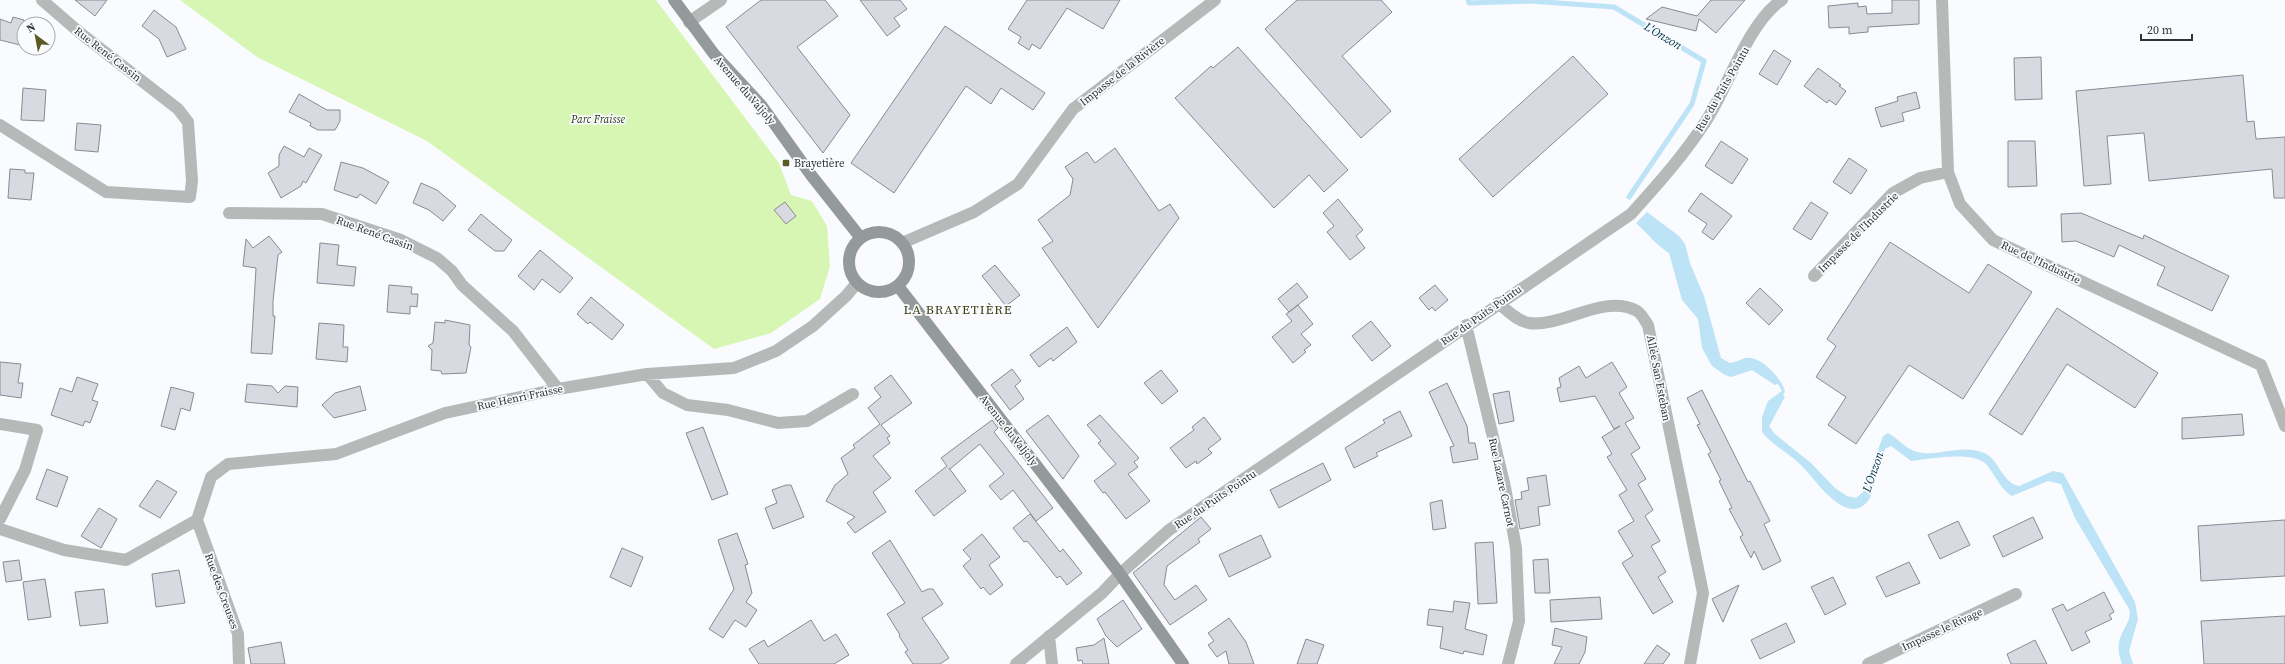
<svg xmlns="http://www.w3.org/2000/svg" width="2285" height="664" font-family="'Source Serif 4',serif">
<rect width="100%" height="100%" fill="#fafbfe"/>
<path fill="#d7f6b4" d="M180 0H656L779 163 791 195 812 201 827 226 830 266 820 299 771 333 714 349 427 141 257 57Z"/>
<path fill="#bde3f7" d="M1647 212 1679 236 1685 244 1690 263 1704 296 1721 358 1730 363C1735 362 1740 360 1745 358 1761 355 1781 378 1785 391L1774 411 1769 426 1775 434 1811 463 1835 488 1847 496 1856 498 1863 492 1883 436 1888 433C1897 438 1904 447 1914 451 1936 459 1959 443 1984 453 1999 459 2002 483 2019 486L2053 471 2063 473 2135 602 2138 619 2129 651 2133 664H2122C2110 634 2134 626 2129 609L2075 518 2061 484 2048 481 2012 496C2001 490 1995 475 1987 465 1974 450 1930 459 1911 461L1891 446 1885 449 1870 498C1848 532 1814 477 1800 464 1787 452 1772 445 1762 432V417L1768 401 1782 391 1778 384 1775 385 1752 370 1731 377 1725 375 1712 366 1702 348 1698 319 1682 300 1669 253C1658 247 1646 232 1636 223Z"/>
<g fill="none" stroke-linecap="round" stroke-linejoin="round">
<path stroke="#bde3f7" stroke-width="5" d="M1468 0 1469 3 1530 1 1614 7 1704 61 1692 104 1629 197
M1767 425 1782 397"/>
</g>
<path fill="#d8d9e1" stroke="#8a8b92" d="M75 0H107L95 16Z
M761 0H825L838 16 797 47 850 115 823 153 726 27Z
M860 0H900L907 9 894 18 900 26 887 36Z
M1027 0H1120L1103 29 1067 8 1040 49 1032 44 1029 50 1018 43 1021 37 1008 29Z
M1297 0H1381L1392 12 1342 56 1391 111 1361 138 1265 29Z
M1711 0H1745L1716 33 1699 19 1696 31 1646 19 1662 7 1697 16Z
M1892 0H1919V24L1868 27V32L1857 33 1849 34V27L1829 28 1828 6 1858 3V7L1866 6 1867 14 1892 13Z
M154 10 176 27 186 49 167 57 159 39 142 26Z
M13 17 24 20V46L0 40V19L11 23Z
M945 26 1045 93 1033 110 1001 88 991 104 966 86 894 193 851 163Z
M1238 47 1348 170 1324 192 1309 175 1274 208 1175 98 1211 66 1213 68Z
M1774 50 1791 61 1777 85 1759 74Z
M1573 56 1608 94 1493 197 1459 159Z
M2041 57 2042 99 2015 100 2014 58Z
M1818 68 1841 85 1839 86 1846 91 1836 105 1829 100 1827 103 1804 86Z
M2243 75 2247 122 2254 121 2256 139 2285 137V198H2274L2272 169 2149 181 2144 133 2107 136 2111 184 2084 186 2076 91Z
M23 88 46 90 44 121 21 120Z
M1916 92 1920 108 1902 113 1904 121 1881 127 1875 108 1898 101 1897 97Z
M299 94 327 110H340V121L335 130H318L310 126 311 123 289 112Z
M77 123 101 125 98 152 75 150Z
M1721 141 1748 159 1732 184 1705 166Z
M2008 141H2035L2037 186 2008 187Z
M284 146 304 157 309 148 322 155 306 183 303 181 301 186 281 198 268 173 279 166V155Z
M1115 148 1159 211 1170 204 1179 218 1098 328 1042 248 1053 241 1038 220 1070 195 1073 179 1065 167 1087 152 1095 163Z
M1849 158 1867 170 1851 194 1833 182Z
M341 162 363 168 389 182 376 204 360 194 357 198 334 190Z
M10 169 25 170V173H34L31 200 8 198Z
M421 183 437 190 456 206 443 221 429 210 413 203Z
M1701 193 1732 216 1713 240 1702 232 1707 224 1688 211Z
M1338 199 1363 230 1356 236 1365 248 1350 260 1327 232 1334 226 1323 213Z
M785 202 796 216 786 224 774 210Z
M1811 202 1828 213 1811 240 1793 229Z
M2081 213 2143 239 2144 235 2229 276 2212 311 2157 285 2165 267 2119 245 2114 257 2076 241 2062 242 2061 214Z
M481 214 512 240 504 251H495L468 230Z
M269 236 282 252 278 255 273 301V316H275L272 354 251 353 256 268 243 266 246 239 253 248Z
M1890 242 1969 293 1988 264 2032 292 1963 399 1909 365 1856 444 1828 425 1846 397 1816 377 1836 346 1827 339Z
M320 243 339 245 337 265 356 267 354 286 317 283Z
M540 250 573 278 560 293 542 279 534 290 518 276Z
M995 265 1020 295 1006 306 982 276Z
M1297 283 1308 297 1289 312 1298 305 1313 324 1301 334 1311 345 1304 350 1306 352 1293 363 1272 337 1292 321 1286 314 1289 312 1278 299Z
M389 285 412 287 411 294H418L417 307 410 306V314L387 312Z
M1435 285 1448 300 1435 311 1432 307 1429 310 1419 298Z
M1760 288 1783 310 1769 325 1746 303Z
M591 297 624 325 612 340 590 322 588 324 577 314Z
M2057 308 2158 373 2135 408 2067 364 2022 435 1989 414Z
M445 320 470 325 469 345 471 347 466 373 442 374 441 371 431 370 432 350 428 346 433 343 435 322 445 323Z
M1371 321 1391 346 1372 361 1352 336Z
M319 323 344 325 343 347H348L347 362 316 359Z
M1067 327 1077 342 1053 361 1051 358 1039 367 1030 355Z
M0 362 21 364 18 383H23L21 398 0 395Z
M1612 362 1627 387 1619 393 1634 418 1625 423 1640 448 1631 454 1646 479 1638 484 1653 510 1645 516 1660 541 1651 546 1666 572 1658 577 1673 602 1653 614 1622 563 1633 556 1618 531 1634 521 1619 495 1627 490 1607 457 1612 454 1602 437 1620 426 1614 429 1595 396 1560 402 1557 388 1561 387 1559 378 1579 366 1586 378Z
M1012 369 1021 381 1015 386 1024 399 1010 410 991 385Z
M1161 370 1178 391 1162 404 1144 383Z
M891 375 912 403 881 425 890 436 887 438 890 443 873 456 891 478 873 492 886 512 855 533 847 523 855 517 826 501 835 485 848 474 841 458 855 448 853 445 880 424 868 408 881 397 874 388Z
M77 377 98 384 92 400 98 402 90 423 85 421 83 426 51 415 60 388 72 392Z
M1447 383 1467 426 1469 443H1475L1478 459 1453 463 1450 447 1454 446 1429 392Z
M247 384 272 386 278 393 285 386 298 387 297 407 245 402Z
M360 386 366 410 334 418 322 405 335 393Z
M171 387 194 393 190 411 181 408 175 430 161 426Z
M1702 390 1748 482 1750 481 1770 521 1764 524 1781 561 1763 570 1754 551 1751 558 1740 537 1743 535 1729 509 1732 508 1719 481 1721 480 1708 454 1711 452 1697 425 1700 424 1687 398Z
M1509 391 1514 421 1499 424 1493 394Z
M1400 411 1412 436 1376 453 1378 456 1354 468 1345 448 1385 423 1383 420Z
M2242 414 2244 435 2182 439V418Z
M1048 415 1079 456 1063 479 1026 431Z
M1100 415 1139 458 1134 462 1138 467 1128 474 1150 501 1126 519 1105 492 1103 493 1094 481 1116 464 1098 443 1101 441 1087 425Z
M1204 417 1221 439 1208 449 1212 453 1197 464 1196 461 1186 468 1170 448 1194 430 1192 427Z
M992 420 998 428 994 432 1053 508 1036 521 1013 490 1001 500 989 486 1004 474 980 444 950 469 949 468 966 491 934 516 915 491 947 466 941 458Z
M703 427 728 494 712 500 686 433Z
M1323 463 1331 480 1279 508 1270 490Z
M47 469 68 477 57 507 36 499Z
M1546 475 1550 505 1538 507 1540 525 1520 529 1515 500 1522 499 1521 492 1529 490 1527 478Z
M157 480 177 492 160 518 139 506Z
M786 485H791L804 517 773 529 765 508 777 503 772 490Z
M1442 500 1446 528 1433 530 1430 503Z
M99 508 117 519 101 548 81 536Z
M1030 514 1060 552 1063 549 1082 573 1067 585 1060 576 1057 578 1033 548 1027 541 1024 542 1013 528Z
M1201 517 1211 529 1198 539 1200 542 1167 566 1164 585 1175 600 1196 585 1207 600 1170 625 1133 573Z
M2033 517 2043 538 2003 557 1993 536Z
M2285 520V576L2201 581 2198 526Z
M1958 521 1970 545 1940 559 1928 535Z
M737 533 748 564 745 565 752 593 746 602 757 610 746 627 735 620 723 638 709 629 734 589 718 540Z
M982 534 1000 557 989 565 1003 585 990 595 983 587 981 589 963 566 971 559 963 550Z
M1261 535 1271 557 1229 577 1219 555Z
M890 540 922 592 928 589H933L943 604 922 618 949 658 940 664H913L905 652 908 650 899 636 900 635 887 614 905 603 872 553Z
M1493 542 1497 603 1478 604 1475 543Z
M622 548 643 557 631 587 610 577Z
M1548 559 1550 593H1535L1533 560Z
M19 560 22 580 6 582 3 562Z
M1909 562 1920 583 1886 597 1876 577Z
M179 570 185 603 156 607 152 574Z
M1833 577 1846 604 1825 615 1811 587Z
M45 579 51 617 28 620 23 582Z
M1739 585 1723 622 1712 599Z
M104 589 108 623 80 626 75 592Z
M2104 592 2114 612 2109 615 2112 619 2085 632 2090 642 2072 651 2052 609 2063 604 2067 611Z
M1600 597 1602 619 1551 622 1550 600Z
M1123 600 1142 629 1117 647 1106 636 1097 619Z
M1454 601 1470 603 1465 629 1487 635 1483 655 1464 651 1463 654 1440 648 1443 627 1427 625 1429 609 1453 612Z
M2285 616V664H2204L2201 621Z
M1229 618 1246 642 1254 664H1229L1226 651 1217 657 1208 645 1214 641 1208 633Z
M811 620 824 641 836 634 849 655 834 664H759L749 649 764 640 768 647Z
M1786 623 1795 642 1760 659 1751 640Z
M1555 628 1587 637 1585 652 1579 664H1554L1562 647 1552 645Z
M1104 638 1109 664H1083L1082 660 1078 661 1076 648 1094 645Z
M1306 639 1324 645 1317 664H1297Z
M2035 640 2047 664H2011L2007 654Z
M281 642 285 664H251L248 648Z
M1657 645 1670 654 1663 664H1644Z"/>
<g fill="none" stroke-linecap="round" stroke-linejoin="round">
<path stroke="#b5bab9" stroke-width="12" d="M1942 0 1948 172 1960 204 1993 240 2261 365 2285 426
M689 22 721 0
M0 125 106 192 190 197 192 181 188 122 178 109 79 32 42 0
M229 213 322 214 401 240 437 258 452 271 462 285 513 331 558 389
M902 243 974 212 1018 184 1073 109 1215 0
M1814 276 1893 193 1920 178 1948 172
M1498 303C1507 310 1517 321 1529 323 1561 328 1604 293 1637 311 1641 313 1645 321 1648 325L1703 593 1690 664
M1466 325 1505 487 1516 548 1519 621 1508 664
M647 374 663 393 687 405 728 410 778 423 807 421 853 394
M0 424 37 430 25 470 0 519
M197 520 211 477 228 464 336 454 445 413 558 389 647 374 734 368 776 351 813 326 846 296 857 283
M197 520 238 634 239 664
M0 529 64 550 126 560 197 520
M1049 636 1052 664
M1016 664 1102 593 1120 574 1169 530 1631 214C1658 184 1684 155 1706 121 1728 87 1749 21 1782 0
M1868 664 2016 594"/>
<path stroke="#939a99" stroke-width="12" d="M674 0 714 54 761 105 811 175 860 237
M849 262a30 30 0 1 1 60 0a30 30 0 1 1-60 0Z
M898 286 1120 574 1183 664"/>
</g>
<rect fill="#5b5a27" stroke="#fafbfe" stroke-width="1.5" x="782" y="159" width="8" height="8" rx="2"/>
<g text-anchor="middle" stroke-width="3.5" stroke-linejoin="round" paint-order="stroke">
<g font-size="11" fill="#313235" stroke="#fafbfe">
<text transform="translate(108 54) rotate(38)" y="4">Rue René Cassin</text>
<text transform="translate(1122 71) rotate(-38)" y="4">Impasse de la Rivière</text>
<text transform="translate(1722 89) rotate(-60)" y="4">Rue du Puits Pointu</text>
<text transform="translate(745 90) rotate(49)" y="4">Avenue du Valjoly</text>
<text transform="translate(1858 232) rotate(-45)" y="4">Impasse de l'Industrie</text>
<text transform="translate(375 233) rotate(20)" y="4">Rue René Cassin</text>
<text transform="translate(2041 262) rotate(25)" y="4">Rue de l'Industrie</text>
<text transform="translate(1481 315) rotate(-35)" y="4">Rue du Puits Pointu</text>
<text transform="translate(1659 378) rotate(79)" y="4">Allée San Esteban</text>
<text transform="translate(520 397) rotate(-12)" y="4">Rue Henri Fraisse</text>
<text transform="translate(1009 430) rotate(52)" y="4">Avenue du Valjoly</text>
<text transform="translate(1502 482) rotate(78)" y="4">Rue Lazare Carnot</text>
<text transform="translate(1215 499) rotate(-34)" y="4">Rue du Puits Pointu</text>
<text transform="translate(222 591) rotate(70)" y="4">Rue des Creuses</text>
<text transform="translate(1942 629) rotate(-25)" y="4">Impasse le Rivage</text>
</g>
<g font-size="11" font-style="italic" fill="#2a3a16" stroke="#fafbfe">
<text x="598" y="123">Parc Fraisse</text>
</g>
<g font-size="11" fill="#313235" stroke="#fafbfe" text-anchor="start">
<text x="794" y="167">Brayetière</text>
</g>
<g font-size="12" font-style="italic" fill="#013246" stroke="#fafbfe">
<text transform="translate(1663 36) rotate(31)" y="4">L'Onzon</text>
<text transform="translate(1873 472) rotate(-71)" y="4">L'Onzon</text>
</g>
<g font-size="13" letter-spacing="1" fill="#3f3f16" stroke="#fafbfe">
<text x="958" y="314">LA BRAYETIÈRE</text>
</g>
</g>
<g transform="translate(36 36) rotate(328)"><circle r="19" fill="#fafbfe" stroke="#aaabae"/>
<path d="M0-3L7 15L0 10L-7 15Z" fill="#5b5a27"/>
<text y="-6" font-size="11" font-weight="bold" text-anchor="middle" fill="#313235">N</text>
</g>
<path d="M2141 34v6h51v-6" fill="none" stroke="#313235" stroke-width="2"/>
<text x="2147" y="34" font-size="12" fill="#313235" stroke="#fafbfe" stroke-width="3" paint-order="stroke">20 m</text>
</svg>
